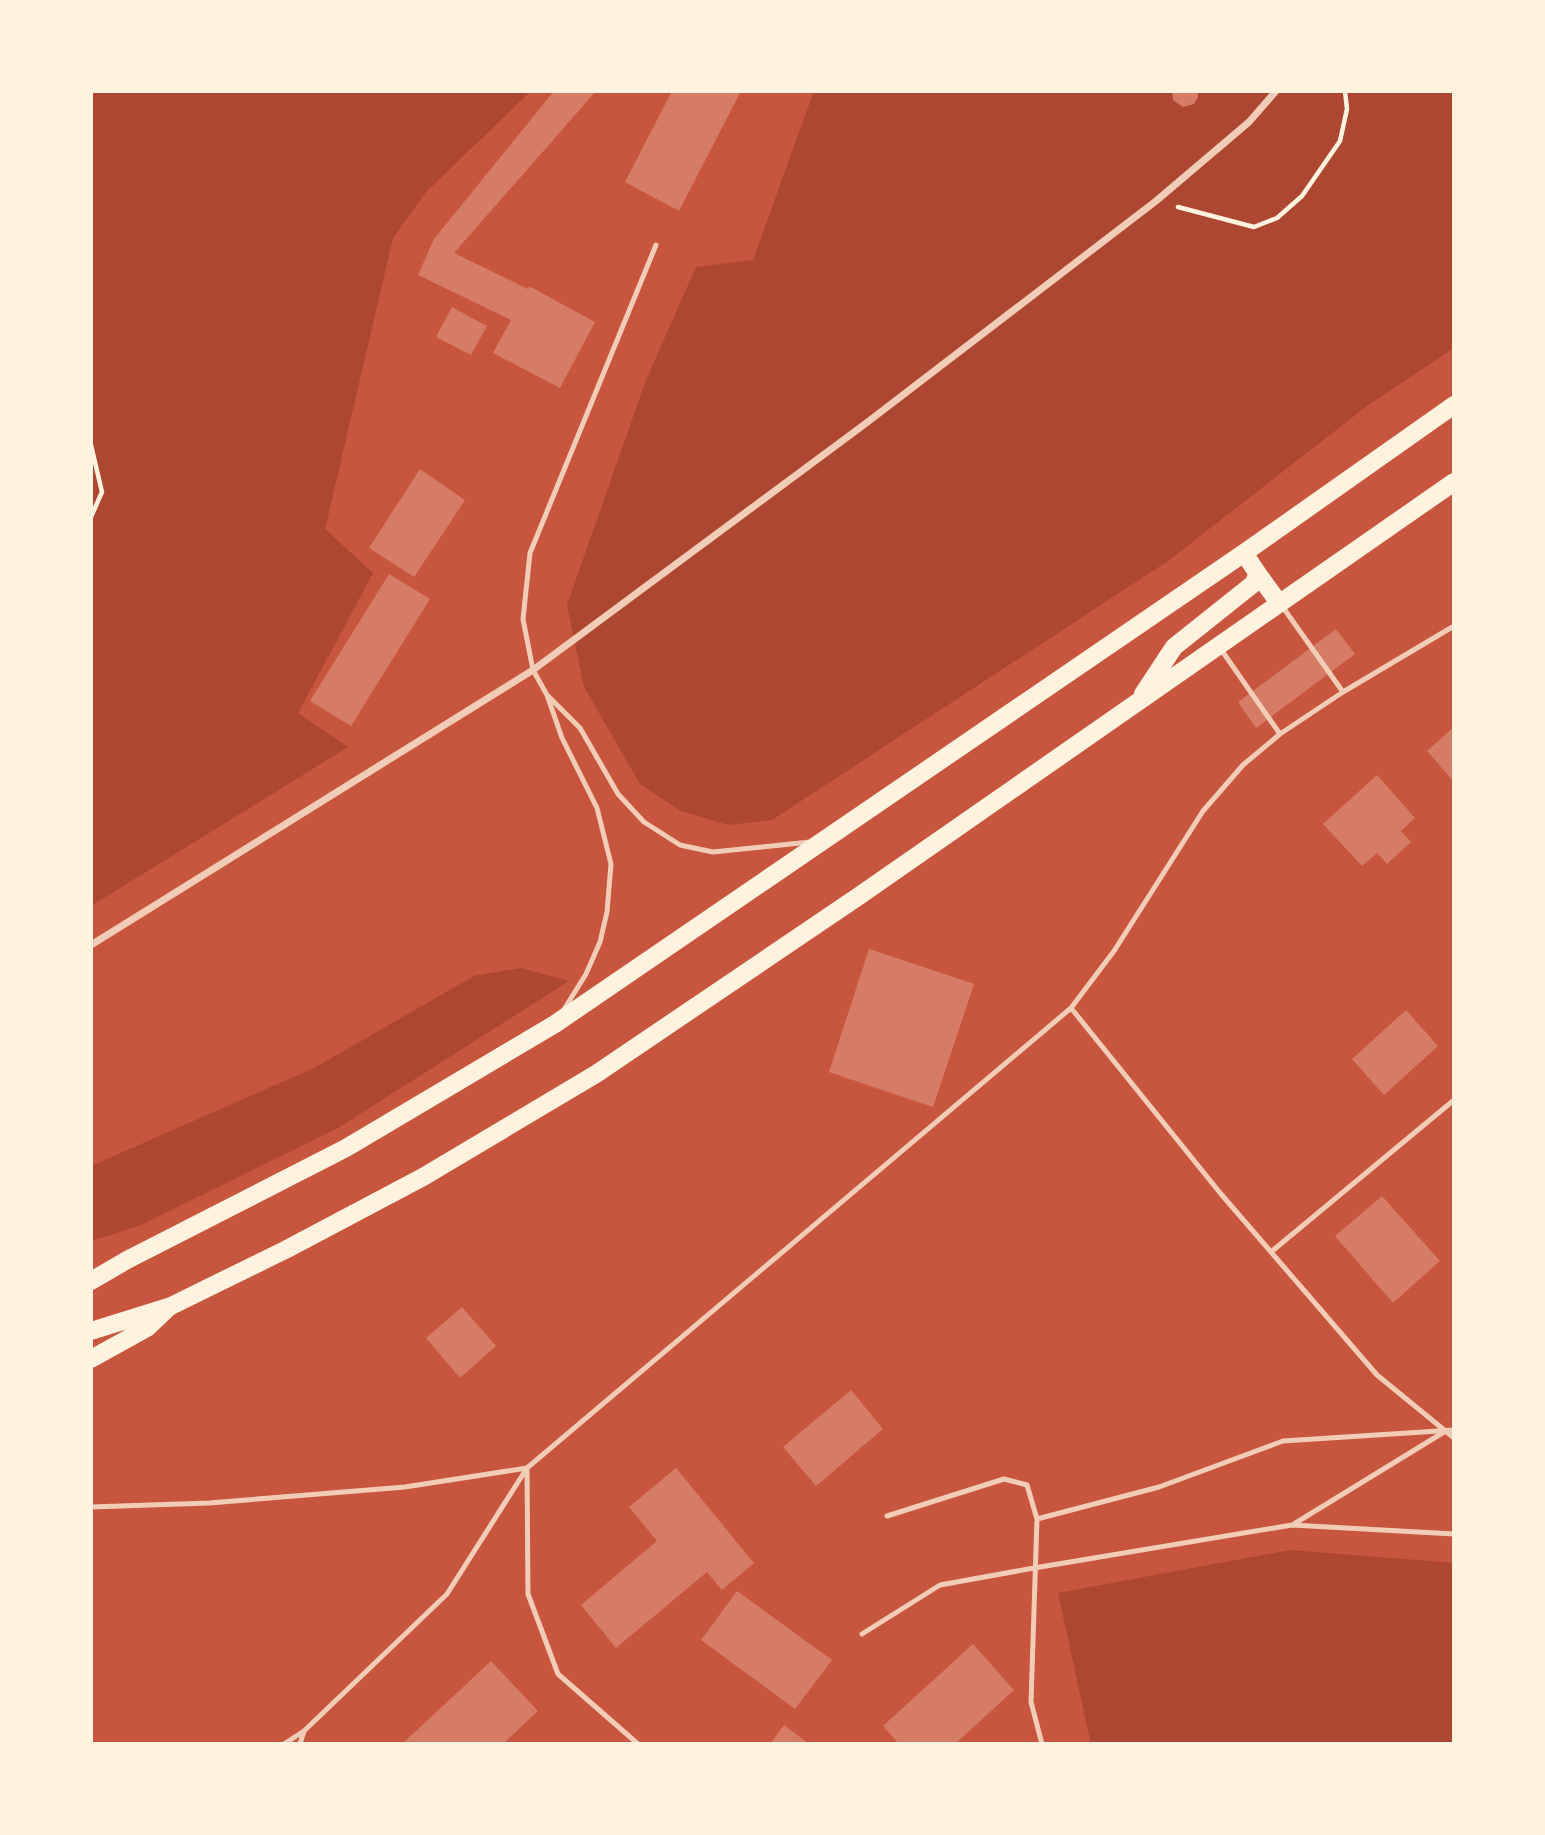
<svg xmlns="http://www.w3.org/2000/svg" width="1545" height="1835" font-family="Inter,sans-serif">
<rect width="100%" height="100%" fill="#c8553d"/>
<path fill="#ae4732" d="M91 91H531L426 192 393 238 325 529 373 573 298 713 348 747 91 906Z
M814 91H1454V348L1367 406 1168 561 772 820 728 825 681 811 640 784 584 687 567 605 646 380 696 267 753 260Z
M521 968 569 981 338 1128 141 1225 91 1241V1166L316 1067 474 976Z
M1290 1550 1454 1563V1744H1091L1058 1593Z"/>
<path fill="#d67c66" d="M554 91H596L454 253 528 289 529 286 595 322 560 388 493 353 511 320 418 275 434 239Z
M672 91H741L679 211 625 182Z
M1172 91H1198V97L1194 104 1183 107 1173 100Z
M452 307 487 326 471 355 436 337Z
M420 469 465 500 414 577 369 548Z
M389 574 430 599 351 726 310 701Z
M1336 629 1355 654 1256 728 1238 702Z
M1454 727V782L1427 751Z
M1377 775 1415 818 1401 831 1411 842 1387 864 1377 853 1362 866 1323 824Z
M869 949 974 984 933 1107 829 1072Z
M1406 1010 1438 1046 1384 1095 1352 1059Z
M1382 1196 1440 1261 1393 1303 1335 1236Z
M462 1307 496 1346 460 1378 426 1338Z
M851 1390 883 1429 816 1486 783 1447Z
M676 1468 754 1563 722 1590 707 1572 616 1648 581 1605 657 1541 629 1507Z
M737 1591 832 1660 795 1709 701 1640Z
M973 1644 1014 1690 955 1744H899L883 1726Z
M491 1661 538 1711 503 1744H402Z
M784 1725 809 1744H770Z"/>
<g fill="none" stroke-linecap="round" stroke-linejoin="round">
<path stroke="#fff3e0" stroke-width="4.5" d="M1178 207 1254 227 1277 218 1302 196 1340 141 1347 109 1345 91
M91 445 102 492 91 517"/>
<path stroke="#f1ccb7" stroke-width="5" d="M1282 606 1343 692
M1220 648 1280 734
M548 696 580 728 618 794 644 822 680 845 713 852 810 842
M1071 1008 1221 1194 1377 1375 1454 1438
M563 1011 586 974 600 942 607 912 611 864 597 808 562 738 547 695 533 670 523 619 530 553 656 245
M1271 1252 1454 1100
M91 1507 209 1503 405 1487 527 1468 528 1594 558 1674 638 1744
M887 1516 1004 1479 1027 1485 1037 1519 1031 1702 1042 1744
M1037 1519 1159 1487 1283 1441 1454 1430
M1294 1524 1444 1432
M862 1634 940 1585 1034 1568 1292 1525 1454 1534
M284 1744 304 1731 447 1594 527 1468 1071 1008 1114 951 1203 811 1243 765 1280 734 1343 692 1454 626
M300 1744 304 1731"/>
<path stroke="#f1ccb7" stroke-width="7" d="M91 945 533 670 865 424 1156 201 1249 122 1276 91"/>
<path stroke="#fff3e0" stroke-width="18" d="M1258 574 1279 603
M1143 694 1174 647 1253 584 1258 574 1244 553
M91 1281 127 1260 346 1148 555 1024 1244 553 1454 405
M91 1331 171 1306 287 1249 423 1177 596 1074 859 896 1454 482
M91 1359 147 1328 168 1308"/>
</g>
<rect width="1545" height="1835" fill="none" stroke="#fff3e0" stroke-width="186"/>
</svg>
